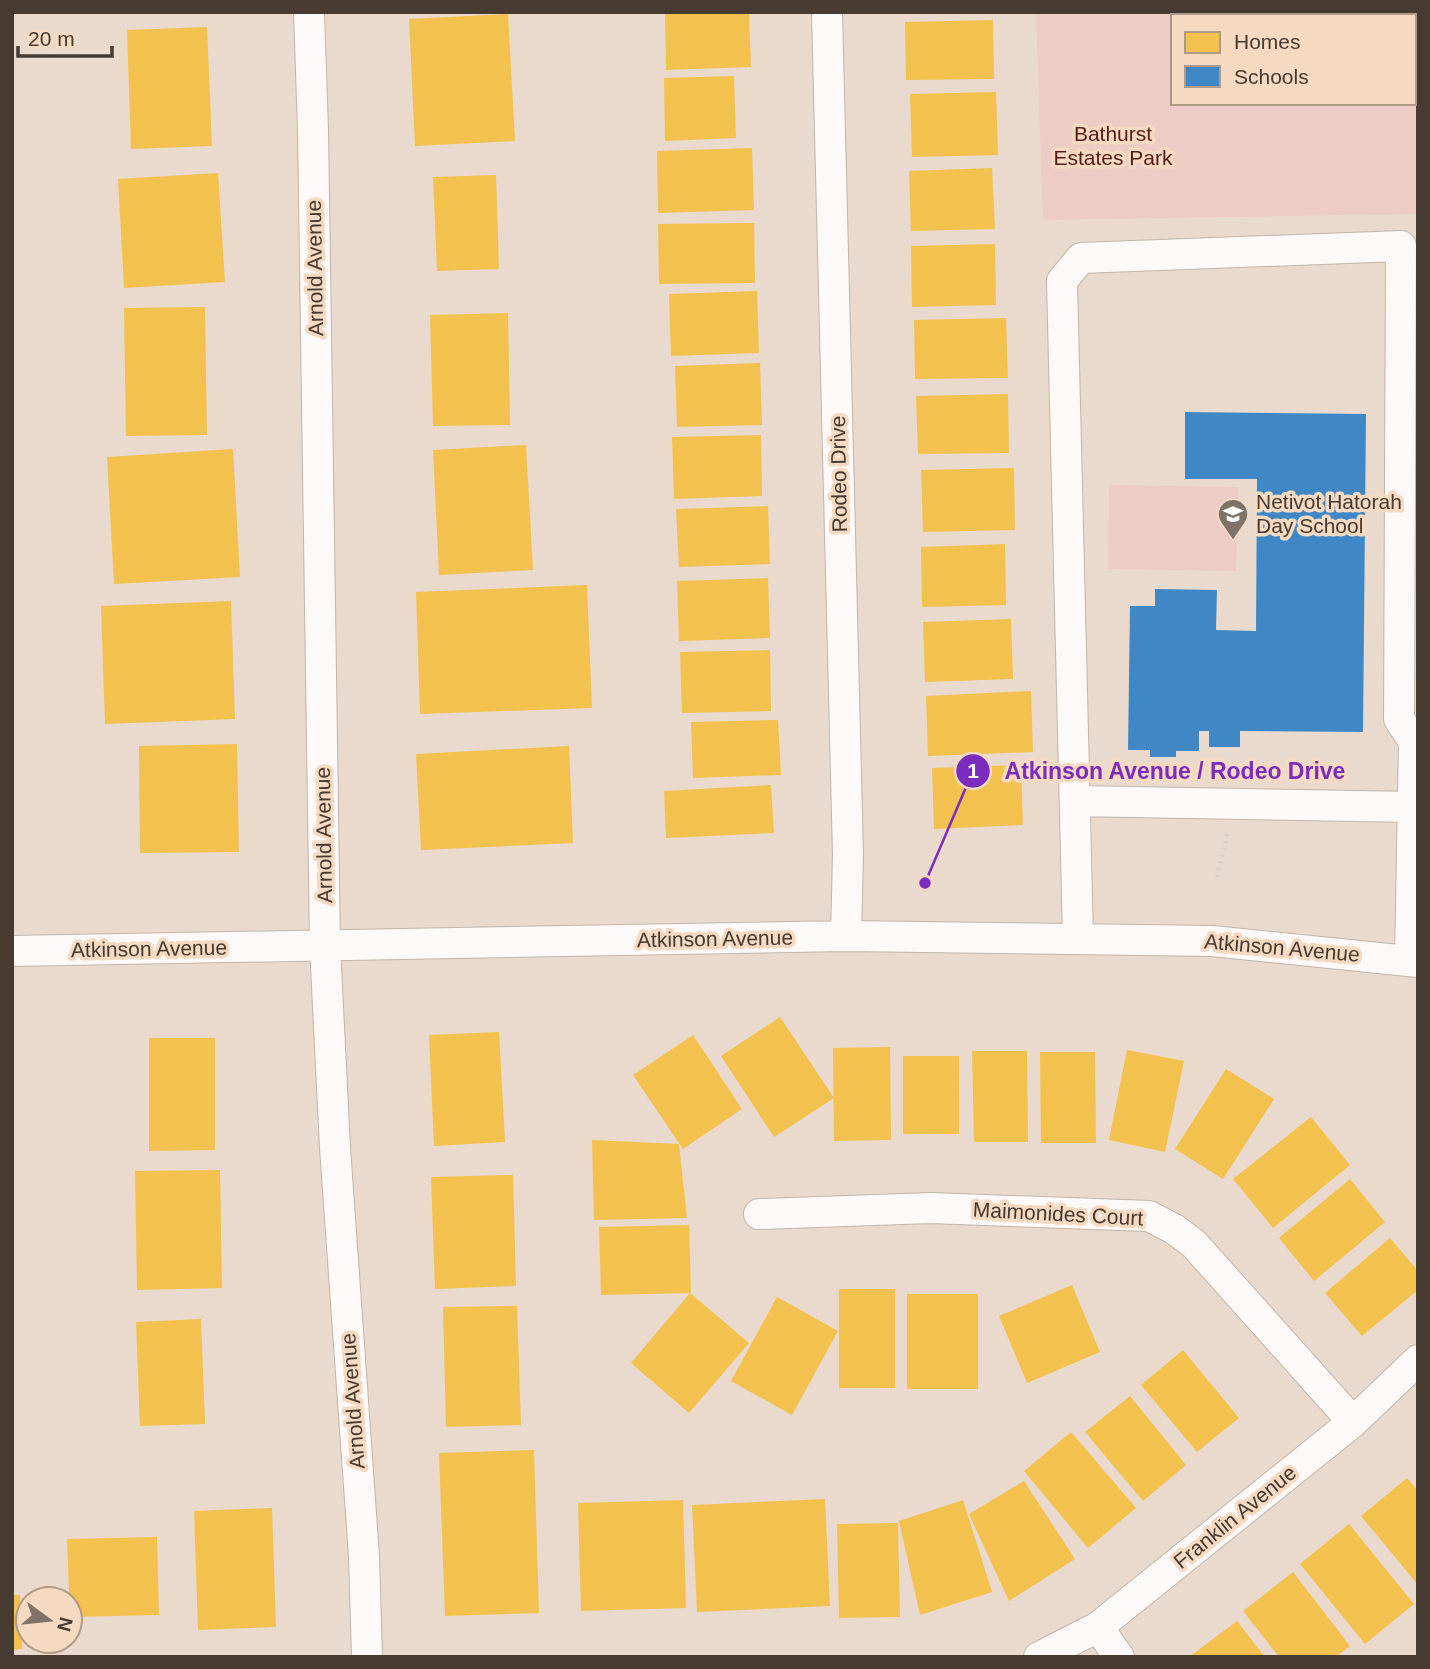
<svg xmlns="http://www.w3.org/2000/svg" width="1430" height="1669" font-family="Helvetica,sans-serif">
<rect width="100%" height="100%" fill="#eadacd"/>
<path fill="#ecccc4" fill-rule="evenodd" d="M1036 12H1418V214L1043 220ZM1173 16H1414V103H1173Z
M1109 485 1238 487 1236 571 1108 569Z"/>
<path fill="#f2c14e" d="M665 12H749L751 67 666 70Z
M508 14 515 141 415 146 409 19Z
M993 20 994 79 906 80 905 22Z
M207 27 212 146 131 149 127 30Z
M734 76 736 138 665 141 664 78Z
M996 92 998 155 912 157 910 94Z
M752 148 754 210 658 213 657 151Z
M992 168 995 229 911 231 909 171Z
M218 173 225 282 124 288 118 179Z
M496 175 499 269 437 271 433 177Z
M754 223 755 283 659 284 658 224Z
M995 244 996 305 912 307 911 246Z
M757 291 759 353 671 356 669 294Z
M205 307 207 435 126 436 124 308Z
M508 313 510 425 433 426 430 315Z
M1006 318 1008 378 915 379 914 320Z
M760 363 762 425 677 427 675 366Z
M1008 394 1009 453 918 454 916 396Z
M761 435 762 496 674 499 672 437Z
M526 445 533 570 439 575 433 450Z
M233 449 240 577 114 584 107 457Z
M1014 468 1015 530 923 532 921 470Z
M768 506 770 564 679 567 676 509Z
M1005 544 1006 605 922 607 921 547Z
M768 578 770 638 679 641 677 581Z
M587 585 592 708 420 714 416 592Z
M231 601 235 719 105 724 101 606Z
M1011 619 1013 679 925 682 923 622Z
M770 650 771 711 682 713 680 652Z
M1031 691 1033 752 928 756 926 696Z
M778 720 781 775 693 778 691 722Z
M237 744 239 852 140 853 139 746Z
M569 746 573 843 421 850 416 754Z
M1021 765 1023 825 934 829 932 768Z
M771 785 774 833 666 838 664 791Z
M780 1017 834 1098 774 1137 721 1056Z
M499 1032 505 1142 434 1146 429 1035Z
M693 1035 742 1109 683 1149 633 1075Z
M149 1038H215V1150L149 1151Z
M890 1047 891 1140 834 1141 833 1048Z
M1127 1050 1184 1061 1165 1152 1109 1140Z
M972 1051H1027L1028 1142H974Z
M1040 1052H1095L1096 1143H1041Z
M903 1056H959V1134H903Z
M1226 1069 1274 1099 1223 1179 1175 1149Z
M1311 1117 1350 1165 1273 1228 1233 1179Z
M592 1140 679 1144 687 1218 594 1220Z
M220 1170 222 1288 137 1290 135 1171Z
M513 1175 516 1286 435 1289 431 1177Z
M1350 1179 1385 1222 1314 1281 1279 1238Z
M689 1225 691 1293 601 1295 599 1227Z
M1390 1238 1418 1271V1290L1362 1336 1325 1293Z
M1072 1285 1100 1352 1027 1383 999 1316Z
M839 1289H895V1388H839Z
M690 1293 749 1343 689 1413 631 1363Z
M907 1294H978V1389H907Z
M777 1297 838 1331 792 1415 731 1381Z
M517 1306 521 1425 446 1427 443 1307Z
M201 1319 205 1424 140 1426 136 1322Z
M1183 1350 1239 1418 1197 1452 1141 1385Z
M1130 1396 1186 1465 1143 1501 1085 1432Z
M1071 1432 1136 1508 1088 1548 1024 1471Z
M534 1450 539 1613 445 1616 439 1453Z
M1407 1478 1418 1491V1585L1361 1516Z
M1024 1481 1075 1559 1009 1601 969 1514Z
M825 1499 830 1606 697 1612 692 1505Z
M683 1500 686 1608 581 1611 578 1503Z
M963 1500 992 1592 920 1615 899 1521Z
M272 1508 276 1627 198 1630 194 1511Z
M898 1523 900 1617 839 1618 837 1524Z
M1349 1524 1414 1604 1365 1644 1300 1564Z
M157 1537 159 1615 70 1617 67 1539Z
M1293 1572 1350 1646 1336 1657H1279L1243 1611Z
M12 1595H20L22 1649 12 1650Z
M1237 1621 1265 1657H1189Z"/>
<path fill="#3f88c5" d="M1185 412 1366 414 1363 732 1240 731V747H1209V731H1199V751H1176V757H1150V750H1128L1130 606H1155V589L1217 590 1216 630 1256 631 1257 479H1185Z"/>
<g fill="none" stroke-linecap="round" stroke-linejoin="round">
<g stroke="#c1b5aa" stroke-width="32">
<path id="minor" d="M309 12 313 130 325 946 335 1148 364 1556 367 1657
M827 12 848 855 846 936
M1075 801 1413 807
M1078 938 1062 281 1081 258 1401 246 1399 719 1414 742 1410 961
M12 951 846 936 1212 941 1418 962
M759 1214 931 1208 1149 1216 1174 1229 1194 1244 1353 1422
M1098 1627 1119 1657
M1039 1657 1098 1627 1353 1422 1418 1360"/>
</g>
<path stroke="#d5d1cd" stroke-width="4.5" stroke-dasharray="2 5" stroke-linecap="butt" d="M1217 877 1228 832"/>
<use href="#minor" stroke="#fcf9f8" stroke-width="30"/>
</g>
<defs>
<g id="school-pin" transform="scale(1.575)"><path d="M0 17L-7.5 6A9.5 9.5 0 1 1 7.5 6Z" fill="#7f7268" stroke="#f6d9c1"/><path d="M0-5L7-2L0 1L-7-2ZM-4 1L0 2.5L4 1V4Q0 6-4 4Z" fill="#fff"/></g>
</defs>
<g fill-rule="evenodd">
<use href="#school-pin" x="1233" y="514"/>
</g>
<g text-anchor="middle" stroke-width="7" stroke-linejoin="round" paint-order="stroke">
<g font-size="21" fill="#551c1b" stroke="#f6d9c1">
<text x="1113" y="141">Bathurst<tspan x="1113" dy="24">Estates Park</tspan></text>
</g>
<g font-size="21" fill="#463a31" stroke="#f6d9c1">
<text transform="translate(315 268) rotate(-91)" y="7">Arnold Avenue</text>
<text transform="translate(839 474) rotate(-91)" y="7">Rodeo Drive</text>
<text transform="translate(324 835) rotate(-91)" y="7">Arnold Avenue</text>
<text transform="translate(715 939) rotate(-1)" y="7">Atkinson Avenue</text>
<text transform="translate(1282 948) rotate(5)" y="7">Atkinson Avenue</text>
<text transform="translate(149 949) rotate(-1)" y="7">Atkinson Avenue</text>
<text transform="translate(1058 1214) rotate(3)" y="7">Maimonides Court</text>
<text transform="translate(353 1401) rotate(-94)" y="7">Arnold Avenue</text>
<text transform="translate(1235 1517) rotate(-39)" y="7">Franklin Avenue</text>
</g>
<g font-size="21" fill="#463a31" stroke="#f6d9c1" text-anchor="start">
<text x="1256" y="509">Netivot Hatorah<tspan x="1256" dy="24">Day School</tspan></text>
</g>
</g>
<path fill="none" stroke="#7b2cbf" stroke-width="2.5" d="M925 883L973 771"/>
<g fill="#7b2cbf" stroke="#f6d9c1" stroke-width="2.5">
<circle cx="925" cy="883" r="7"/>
<circle cx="973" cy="771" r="18"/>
</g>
<g font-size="21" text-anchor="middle" font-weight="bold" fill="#fff">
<text x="973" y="778">1</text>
</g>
<g font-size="23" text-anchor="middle" font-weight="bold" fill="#7b2cbf" stroke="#f6d9c1" stroke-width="7" stroke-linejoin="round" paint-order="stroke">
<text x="1175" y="779">Atkinson Avenue / Rodeo Drive</text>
</g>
<rect width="1430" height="1669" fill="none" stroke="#463a31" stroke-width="28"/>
<rect x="1171" y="14" width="245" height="91" fill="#f6d9c1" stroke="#b09987" stroke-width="2"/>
<rect x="1185" y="32" width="35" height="21" fill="#f2c14e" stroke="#b09987" stroke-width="2"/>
<text x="1234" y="49" font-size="21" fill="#463a31">Homes</text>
<rect x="1185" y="66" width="35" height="21" fill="#3f88c5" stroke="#b09987" stroke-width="2"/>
<text x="1234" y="84" font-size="21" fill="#463a31">Schools</text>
<g transform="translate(49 1620) rotate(105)"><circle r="33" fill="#f6d9c1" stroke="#b09987" stroke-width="2"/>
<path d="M0-5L12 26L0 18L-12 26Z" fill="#7f7268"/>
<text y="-10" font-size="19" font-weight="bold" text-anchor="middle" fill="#463a31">N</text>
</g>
<path d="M18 46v10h94v-10" fill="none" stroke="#463a31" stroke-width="3.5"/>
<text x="28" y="46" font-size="21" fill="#463a31" stroke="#f6d9c1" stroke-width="5" paint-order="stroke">20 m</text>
</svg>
